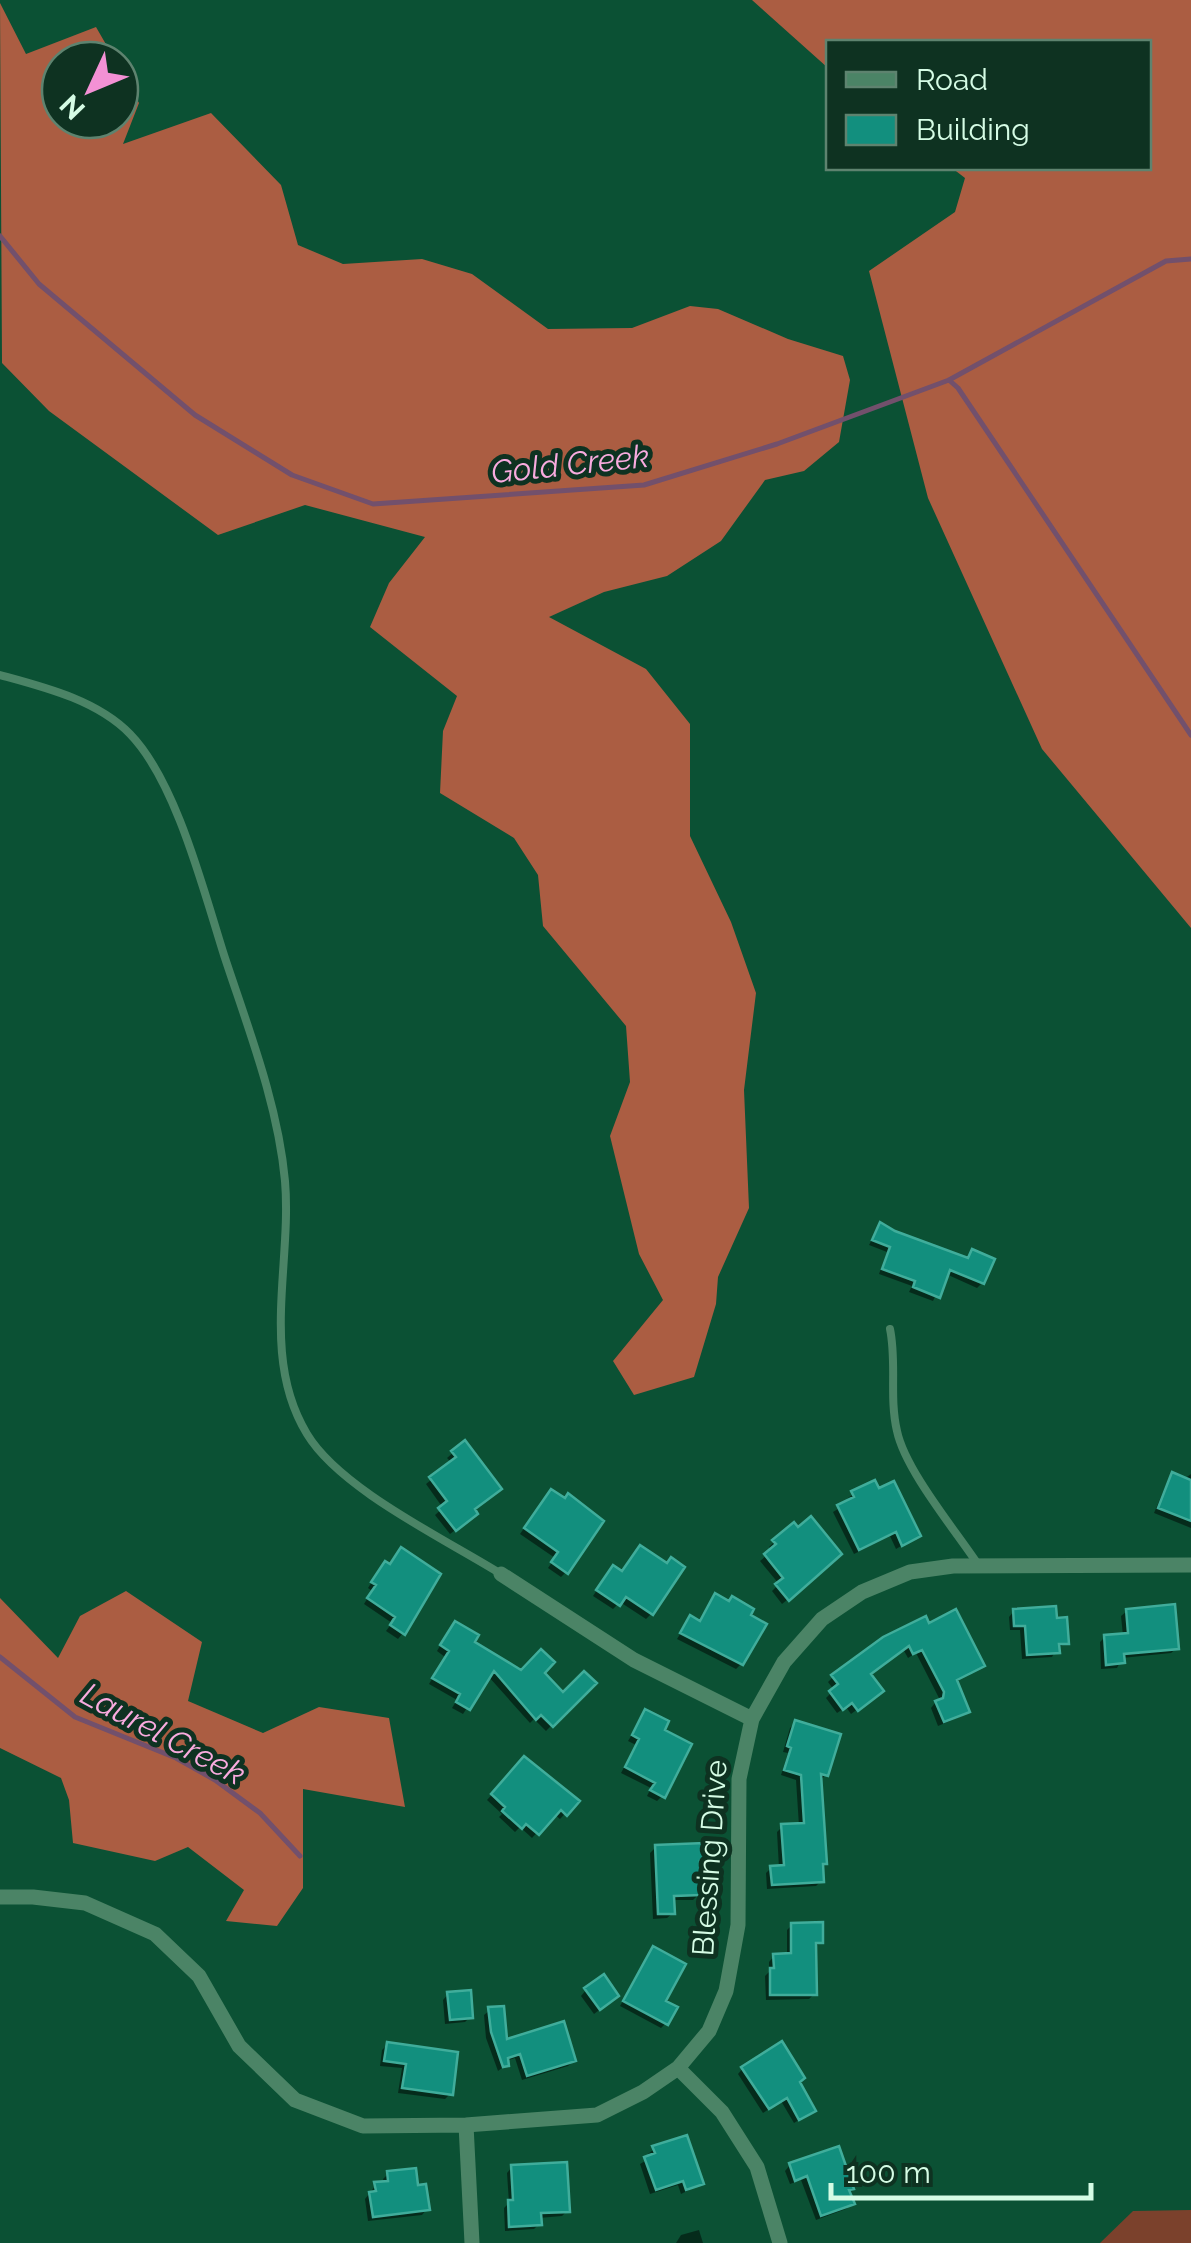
<svg xmlns="http://www.w3.org/2000/svg" width="1191" height="2243" font-family="Raleway,sans-serif">
<rect width="100%" height="100%" fill="#0b5134"/>
<path fill="#7b412c" d="M1191 2210V2243H1100L1133 2211Z"/>
<path fill="#ab5d42" d="M752 0H1191V928L1042 749 928 498 869 271 955 212 965 178 952 168H1148V42H828V68Z
M0 3 26 54 96 27 115 60H60V120H120V69L139 103 123 144 211 113 281 185 298 245 343 264 422 259 472 274 548 329 632 328 690 306 718 309 788 339 843 356 850 380 839 442 804 471 765 480 721 541 667 576 604 592 549 617 646 669 690 724V836L731 922 756 993 744 1090 749 1208 718 1277 716 1304 694 1377 634 1395 613 1361 663 1300 639 1254 610 1136 630 1082 626 1026 543 926 538 875 514 838 440 793 443 731 457 696 370 627 389 583 425 537 305 505 218 535 49 411 2 363Z
M126 1591 202 1642 188 1701 263 1733 319 1707 389 1718 405 1807 303 1789V1888L277 1926 226 1921 244 1890 188 1847 155 1861 73 1843 69 1800 61 1778 0 1748V1598L58 1658 80 1616Z"/>
<path fill="#0007" d="M880 1225 967 1260 973 1252 992 1260 982 1283 977 1288 946 1274 933 1301 909 1292 912 1286 879 1274 887 1252 869 1245Z
M464 1443 472 1510 470 1519 450 1534 435 1515 443 1508 426 1484 452 1463 447 1458Z
M1191 1474V1528L1154 1513 1168 1480 1173 1475 1184 1479Z
M853 1494 918 1536 896 1549 890 1536 854 1554 833 1512 849 1502 847 1499Z
M546 1497 566 1572 561 1577 548 1568 555 1558 520 1534Z
M797 1531 802 1588 782 1604 772 1591 779 1584 760 1561 772 1551 769 1547 774 1542Z
M389 1566 403 1633 398 1639 386 1631 392 1623 364 1604 372 1591 368 1588 380 1569Z
M608 1573 651 1614 646 1619 620 1602 613 1609 593 1596Z
M711 1601 741 1664 736 1669 677 1639 690 1618 698 1623Z
M1014 1611 1054 1620 1066 1643 1057 1648 1052 1657 1022 1659 1020 1630H1010L1009 1617Z
M1127 1611 1177 1648 1171 1653 1122 1658 1117 1668 1101 1669 1100 1642 1105 1637 1123 1636 1121 1616Z
M928 1626 982 1665 955 1681 967 1711 962 1716 938 1726 931 1708 939 1698 916 1653 908 1658 903 1649 868 1674 875 1696 851 1714 846 1707 837 1713 826 1698 834 1690 828 1682 833 1677Z
M450 1629 521 1673H541L563 1695 593 1683 546 1731 534 1719 530 1723 488 1676 463 1714 452 1708 457 1700 429 1684 445 1657 437 1651Z
M646 1712 661 1731 662 1796 657 1801 647 1796 651 1788 621 1773 636 1745 628 1741Z
M796 1722 826 1775 819 1781 825 1863 820 1867 821 1881 816 1886 767 1889 766 1873 771 1868H779L777 1832 782 1827 799 1826 796 1780 781 1775 788 1753 783 1752 790 1728Z
M524 1759 576 1802 560 1819 554 1814 532 1838 520 1827 515 1832 499 1817 502 1814 487 1800Z
M656 1847 702 1860 697 1864 699 1894 693 1900H672L673 1913 667 1918 653 1919 650 1853Z
M792 1925 820 1942 815 1948 814 1994 809 1999 766 2000 765 1976 769 1972V1962L774 1956H787V1930Z
M653 1949 666 2023 661 2028 620 2006Z
M586 1990 611 2001 594 2014 581 1996Z
M448 1994 470 2017 465 2022 445 2024 443 2000Z
M490 2010 504 2042 574 2061 568 2066 522 2080 515 2058 506 2061V2065L498 2071 486 2038 484 2015Z
M387 2045 450 2094 445 2099 398 2093 402 2068 380 2066 382 2050Z
M743 2068 797 2082 813 2111 794 2123 781 2101 763 2113 738 2074Z
M654 2149 701 2184 681 2194 678 2185 650 2194 640 2164 650 2158 648 2154Z
M790 2165 851 2188 847 2192 852 2203 846 2209 816 2220 801 2180 790 2184 785 2171Z
M512 2167 567 2211 562 2216 539 2218V2224L534 2229 505 2231 504 2208 509 2203 507 2173Z
M388 2174 416 2188 427 2209 422 2215 368 2221 365 2199 376 2185 384 2184 383 2179Z
M699 2230 703 2243H676L681 2235Z"/>
<g fill="none" stroke-linecap="round" stroke-linejoin="round">
<path stroke="#72506c" stroke-width="5" d="M0 236 39 284 195 415 292 475 373 504 644 485 777 444 949 380 1166 261 1191 259
M949 380 958 388 1191 735
M0 1657 75 1717 176 1758 215 1780 260 1813 300 1856"/>
</g>
<path fill="#128f7e" stroke="#40ad9b" stroke-width="2.5" d="M880 1222 895 1231 968 1258 972 1249 995 1259 984 1284 950 1270 940 1298 913 1287 915 1281 882 1269 890 1247 872 1240Z
M465 1440 502 1489 475 1509 478 1514 456 1531 438 1508 447 1501 429 1477 456 1457 451 1451Z
M1172 1472 1191 1480V1521L1158 1508Z
M875 1480 879 1488 894 1481 921 1536 902 1546 896 1532 859 1550 837 1505 854 1497 851 1491Z
M551 1489 565 1498 568 1493 604 1521 568 1574 551 1562 558 1552 524 1528Z
M811 1516 842 1554 789 1601 775 1584 783 1578 764 1554 776 1544 772 1540 794 1522 798 1527Z
M640 1545 667 1563 671 1557 685 1567 653 1615 626 1597 620 1606 596 1590 613 1565 622 1571Z
M401 1547 441 1574 405 1635 390 1625 395 1617 367 1598 376 1585 371 1582 385 1561 390 1564Z
M715 1593 729 1601 732 1596 754 1609 751 1615 767 1624 743 1665 680 1633 690 1615 700 1621Z
M1175 1604 1179 1649 1124 1654 1125 1663 1106 1665 1104 1635 1128 1633 1126 1609Z
M1056 1606 1057 1618 1067 1617 1069 1644H1059L1060 1653 1027 1655 1025 1626H1014L1013 1609Z
M956 1609 985 1666 957 1680 970 1712 944 1722 935 1701 943 1698 944 1692 922 1650 913 1654 909 1646 871 1674 884 1691 858 1711 852 1703 843 1710 829 1691 838 1684 831 1675 883 1637 926 1616 929 1623Z
M455 1621 479 1635 475 1642 521 1670 541 1649 555 1662 545 1673 563 1692 584 1671 597 1683 553 1727 541 1715 536 1720 494 1671 470 1710 456 1702 460 1694 432 1678 449 1651 440 1645Z
M645 1709 669 1721 665 1730 692 1744 665 1798 650 1790 655 1783 625 1767 639 1739 632 1735Z
M795 1720 841 1734 828 1776 821 1774 827 1864H823L824 1882 772 1885 770 1866 784 1865 781 1824 804 1823 801 1775 784 1770 791 1748 787 1746Z
M524 1756 580 1801 567 1816 561 1810 539 1835 526 1824 522 1829 502 1811 505 1807 491 1794Z
M704 1843V1861H700L701 1895 674 1896 675 1914H658L655 1845Z
M823 1922V1943H816L817 1995H770V1968H774L773 1954 791 1953V1923Z
M653 1946 686 1964 666 2001 678 2007 668 2025 623 2001Z
M604 1974 619 1996 600 2010 584 1988Z
M471 1990 473 2018 450 2020 447 1992Z
M504 2006 507 2039 564 2021 576 2061 527 2076 520 2054 508 2058 509 2066 503 2067 491 2032 488 2007Z
M782 2041 805 2078 800 2082 816 2111 799 2120 787 2098 769 2109 741 2067Z
M387 2042 458 2052 453 2095 402 2088 406 2064 384 2061Z
M687 2135 704 2184 686 2190 683 2181 656 2190 644 2157 655 2153 652 2146Z
M839 2146 854 2189 849 2190 855 2204 821 2216 807 2176 795 2181 789 2163Z
M567 2162 570 2212 541 2213 542 2225 509 2227 508 2200H513L511 2165Z
M416 2168 418 2185 426 2184 430 2210 373 2217 369 2192 376 2191 374 2182 388 2181 387 2171Z"/>
<g fill="none" stroke-linecap="round" stroke-linejoin="round">
<path stroke="#4b8466" stroke-width="8" d="M0 675C44 687 97 700 130 734 176 781 204 892 224 955 248 1028 278 1104 285 1181 292 1264 260 1357 307 1434 340 1489 445 1539 501 1574
M890 1329C897 1363 889 1397 897 1431 905 1470 956 1531 979 1566"/>
<path stroke="#4b8466" stroke-width="15" d="M501 1574 634 1660 752 1719
M0 1897H33L85 1903 155 1934 199 1976 239 2046 295 2100 363 2126 466 2125 597 2115 643 2092 678 2068 709 2031 726 1991 738 1925 739 1779 752 1719 784 1662 822 1619 862 1592 910 1572 953 1566 1191 1565
M678 2068 722 2112 757 2167 780 2243
M466 2125 472 2243"/>
</g>
<g text-anchor="middle" stroke-width="10" stroke-linejoin="round" paint-order="stroke">
<g font-size="30" fill="#d5fce5" stroke="#0e3221">
<text transform="translate(710 1858) rotate(-86)" y="10">Blessing Drive</text>
</g>
<g font-size="32" font-style="italic" fill="#f9abdf" stroke="#0e3221">
<text transform="translate(570 464) rotate(-6)" y="11">Gold Creek</text>
<text transform="translate(163 1734) rotate(28)" y="11">Laurel Creek</text>
</g>
</g>
<rect x="826" y="40" width="325" height="130" fill="#0e3221" stroke="#5e836f" stroke-width="2.5"/>
<rect x="846" y="72" width="50" height="15" fill="#4b8466" stroke="#5e836f" stroke-width="2.5"/>
<text x="916" y="90" font-size="30" fill="#d5fce5">Road</text>
<rect x="846" y="115" width="50" height="30" fill="#128f7e" stroke="#5e836f" stroke-width="2.5"/>
<text x="916" y="140" font-size="30" fill="#d5fce5">Building</text>
<g transform="translate(90 90) rotate(226)"><circle r="48" fill="#0e3221" stroke="#5e836f" stroke-width="2.5"/>
<path d="M0-8L18 38L0 25L-18 38Z" fill="#f391d5"/>
<text y="-15" font-size="28" font-weight="bold" text-anchor="middle" fill="#d5fce5">N</text>
</g>
<path d="M831 2183v15h260v-15" fill="none" stroke="#d5fce5" stroke-width="5"/>
<text x="846" y="2183" font-size="30" fill="#d5fce5" stroke="#0e3221" stroke-width="8" paint-order="stroke">100 m</text>
</svg>
